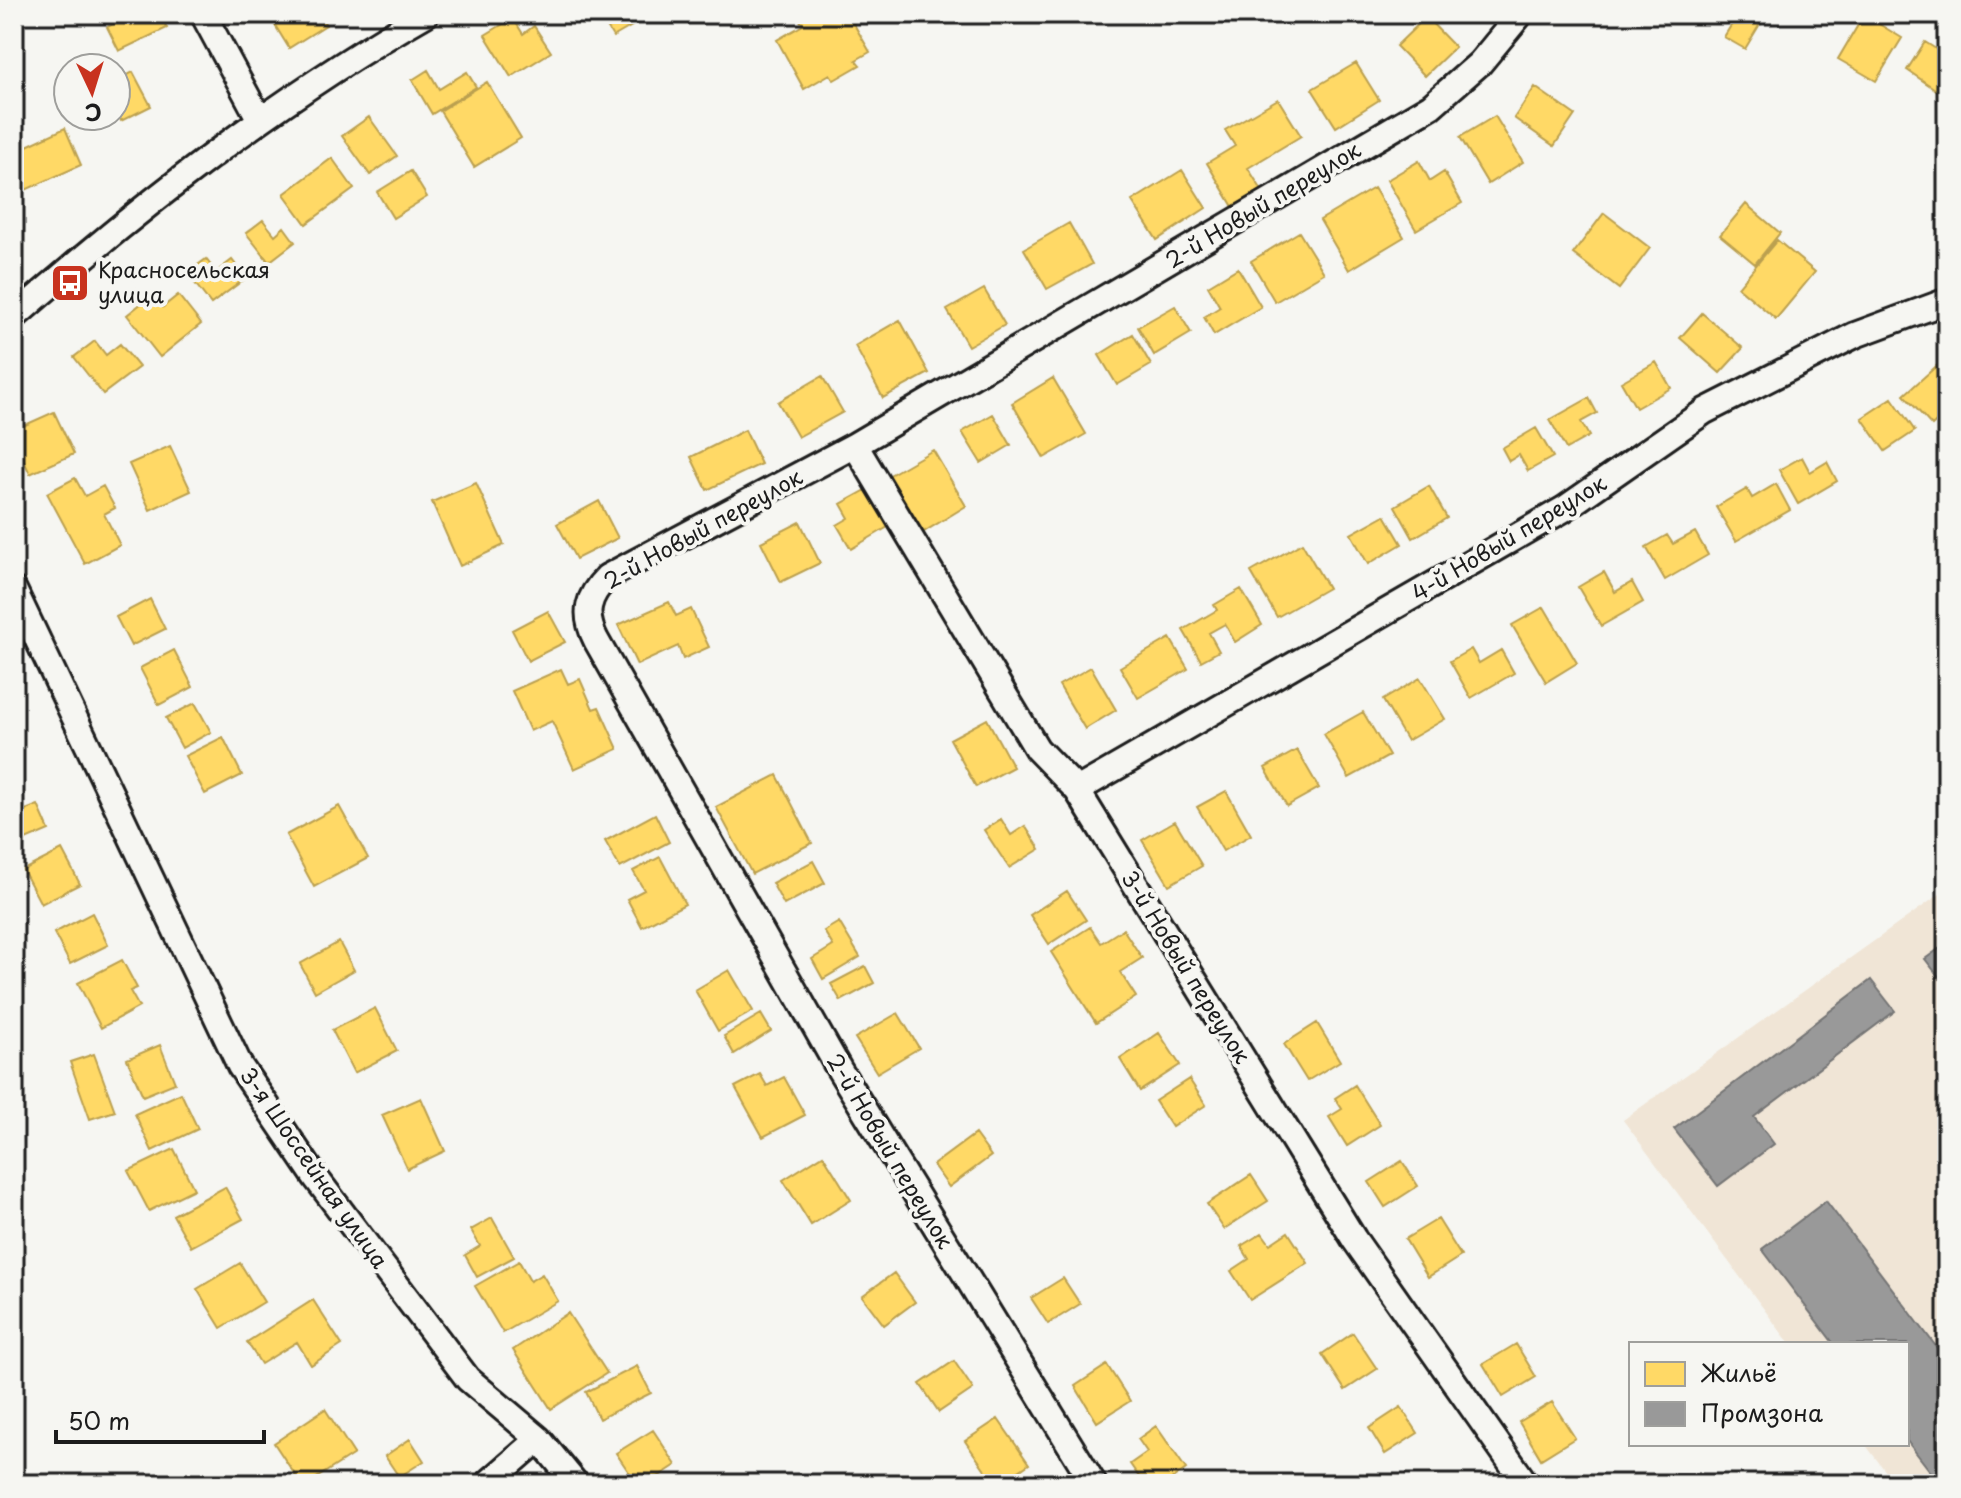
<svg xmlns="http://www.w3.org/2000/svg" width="1961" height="1498" font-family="'Playpen Sans',sans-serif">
<rect width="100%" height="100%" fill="#f6f6f2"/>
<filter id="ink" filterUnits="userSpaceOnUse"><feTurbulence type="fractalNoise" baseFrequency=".0125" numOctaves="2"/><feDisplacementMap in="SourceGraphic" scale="16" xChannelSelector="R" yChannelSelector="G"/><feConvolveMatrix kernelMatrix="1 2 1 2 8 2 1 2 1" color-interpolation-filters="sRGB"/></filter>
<g filter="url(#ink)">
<path fill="#f0e5d6" d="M1947 889V1484H1895L1865 1444H1907V1344H1790L1623 1120Z"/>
<path fill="#ffd966" stroke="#bba050" stroke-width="2" d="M134 14H160L167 28 119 51 107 27Z
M268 14H319L326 25 289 48Z
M599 14H639L642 20 613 37Z
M810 14H848L870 52 856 60 860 65 834 80 830 74 804 89 777 40 803 25 800 20Z
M1738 14H1766L1745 49 1724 37Z
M1864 15 1902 38 1876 81 1838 59Z
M1426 17 1455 47 1425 76 1396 46Z
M513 18 523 34 534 26 551 52 511 77 485 35Z
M1925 42 1947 56V97L1907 70Z
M1356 63 1379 100 1336 127 1312 89Z
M428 70 439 89 467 72 476 87 432 114 412 80Z
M133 72 151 106 121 121 116 111V81Z
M487 82 521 138 474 167 440 111Z
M1535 87 1575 115 1554 146 1514 118Z
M1278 99 1301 136 1248 168 1263 192 1235 210 1207 163 1235 146 1225 130Z
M1495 116 1523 162 1488 184 1460 137Z
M369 117 397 156 370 175 342 136Z
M65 128 81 165 21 192 14 176V152Z
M332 158 354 189 306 224 284 194Z
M1419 161 1430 181 1444 172 1462 203 1416 230 1387 180Z
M1182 170 1206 208 1157 240 1132 201Z
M411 171 427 197 393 218 377 192Z
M1374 188 1404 237 1349 270 1320 220Z
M1746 204 1780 233 1755 264 1720 235Z
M1604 213 1650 248 1619 289 1573 254Z
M263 220 275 235 284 227 295 242 269 262 246 233Z
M1069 223 1092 264 1047 289 1024 249Z
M1299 232 1324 273 1275 302 1251 261Z
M1777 240 1815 272 1776 319 1738 287Z
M14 258 23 277 15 280 18 287 14 289Z
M206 259 216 272 232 260 246 278 211 304 187 273Z
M1238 268 1261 307 1214 335 1204 317 1220 307 1208 286Z
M984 289 1005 325 968 346 947 310Z
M153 294 163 307 178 295 201 324 160 357 127 315Z
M1175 306 1191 333 1154 355 1138 327Z
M1702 313 1743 348 1720 373 1680 338Z
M900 320 929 373 883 398 855 346Z
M1133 334 1151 365 1117 385 1099 355Z
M95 341 106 355 120 344 139 367 103 394 74 357Z
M1656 362 1671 388 1636 408 1621 382Z
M1941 362 1947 369V412L1932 426 1904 395Z
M822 376 843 412 798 437 778 402Z
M1053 378 1086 434 1044 458 1012 403Z
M1589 398 1597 413 1581 422 1589 436 1566 449 1550 420Z
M1892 398 1915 431 1885 451 1862 418Z
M54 412 74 454 30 474 14 439V430Z
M993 414 1011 445 981 463 962 432Z
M1536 428 1553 457 1528 471 1519 455 1509 461 1502 448Z
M745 430 761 464 707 490 691 457Z
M170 446 191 491 150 510 129 464Z
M933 450 966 506 922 533 888 476Z
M1802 457 1810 472 1827 462 1837 481 1798 504 1779 470Z
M75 478 85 496 103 486 115 508 104 514 120 545 85 564 47 493Z
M476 483 504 545 460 566 432 502Z
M1776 484 1790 510 1736 541 1716 507 1747 489 1752 498Z
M1429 486 1447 518 1413 538 1395 506Z
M866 490 888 527 851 549 837 525 849 518 841 504Z
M599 501 618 538 576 559 557 524Z
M1385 515 1402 544 1368 564 1351 534Z
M800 522 820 563 781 582 761 542Z
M1695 532 1708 555 1665 580 1646 547 1667 535 1673 544Z
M1302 543 1328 588 1277 617 1251 572Z
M1604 572 1615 592 1632 582 1643 602 1601 626 1578 587Z
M1241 589 1262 625 1235 642 1225 624 1209 633 1219 651 1201 661 1183 630 1217 610 1214 605Z
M150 599 165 629 131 646 116 617Z
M669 602 676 616 691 609 709 647 683 659 678 646 637 665 618 625Z
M1544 607 1577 663 1546 682 1512 625Z
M548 611 565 642 528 661 512 630Z
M1170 638 1188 669 1138 698 1120 667Z
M1471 649 1479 663 1501 650 1514 673 1471 698 1450 661Z
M174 650 193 687 159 705 140 668Z
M1091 667 1116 710 1085 729 1059 685Z
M561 669 568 684 580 679 593 709 599 707 618 749 574 769 552 721 530 731 512 691Z
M1420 678 1445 719 1407 741 1383 700Z
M195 703 211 732 182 748 166 718Z
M1363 712 1389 756 1349 778 1324 734Z
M987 719 1013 767 976 787 950 739Z
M223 737 242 775 205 794 185 756Z
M1297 750 1319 788 1287 806 1265 768Z
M777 775 812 843 752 874 716 807Z
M1226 791 1251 835 1223 851 1197 807Z
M14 804 18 813 38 805 49 830 14 845Z
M339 806 368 858 314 887 286 835Z
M655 814 669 842 620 868 605 841Z
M1001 819 1011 835 1025 826 1040 849 1009 868 984 830Z
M1175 821 1202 866 1169 885 1142 840Z
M62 850 80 884 41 904 23 870Z
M660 857 685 904 642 927 627 899 644 890 633 871Z
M813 861 825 883 784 905 772 883Z
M1067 891 1086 920 1049 944 1030 915Z
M92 913 108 945 70 964 54 933Z
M839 922 860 957 823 979 812 959 833 946 824 931Z
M1090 927 1101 943 1123 929 1142 958 1120 972 1136 997 1096 1023 1051 952Z
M339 942 354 970 315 992 300 964Z
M122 960 137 988 130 991 139 1007 101 1028 78 983Z
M865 966 874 983 841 1001 831 984Z
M729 970 753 1011 718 1031 695 990Z
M375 1008 397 1051 354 1073 332 1030Z
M898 1013 919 1048 877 1073 855 1038Z
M761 1014 771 1031 734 1054 724 1036Z
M1317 1023 1340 1061 1307 1081 1284 1044Z
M1159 1033 1180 1065 1140 1091 1120 1059Z
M160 1045 175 1083 143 1096 127 1059Z
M94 1054 115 1111 90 1119 70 1062Z
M760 1074 767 1086 784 1077 805 1115 763 1137 735 1087Z
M1189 1079 1206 1105 1172 1127 1155 1101Z
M1355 1085 1380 1125 1347 1146 1329 1117 1342 1109 1335 1098Z
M181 1093 198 1129 152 1151 135 1114Z
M421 1098 445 1151 407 1169 382 1115Z
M975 1134 991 1156 949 1187 933 1165Z
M174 1149 194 1189 149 1211 128 1171Z
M823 1155 851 1200 811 1225 783 1180Z
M1402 1161 1418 1186 1385 1207 1369 1182Z
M1251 1175 1268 1201 1224 1229 1207 1204Z
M225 1187 243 1219 191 1247 173 1215Z
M492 1218 514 1257 477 1277 465 1255 480 1246 471 1230Z
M1438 1219 1461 1256 1428 1277 1405 1239Z
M1288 1232 1308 1263 1250 1300 1231 1271 1249 1259 1241 1246 1262 1233 1270 1244Z
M519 1261 530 1281 542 1274 558 1301 503 1333 475 1286Z
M240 1263 264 1302 221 1328 197 1289Z
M894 1273 915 1302 884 1325 862 1296Z
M1063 1278 1080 1304 1048 1324 1031 1298Z
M313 1300 342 1345 311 1365 297 1342 261 1364 247 1342Z
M568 1313 607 1373 551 1409 513 1350Z
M1353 1333 1377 1369 1345 1390 1322 1354Z
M1516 1344 1536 1377 1503 1397 1483 1364Z
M954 1361 973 1389 939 1412 920 1384Z
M1107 1365 1130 1401 1097 1422 1075 1386Z
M637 1366 651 1393 599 1419 586 1392Z
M1552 1402 1575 1438 1541 1459 1519 1422Z
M1401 1407 1418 1433 1385 1454 1369 1428Z
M325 1409 354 1454 307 1484H301L274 1443Z
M998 1419 1029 1464 1000 1484H995L965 1441Z
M1156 1426 1186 1469 1166 1484H1144L1130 1464 1147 1452 1138 1439Z
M653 1430 676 1465 647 1484H637L616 1453Z
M410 1439 424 1461 399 1477 385 1456Z"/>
<path fill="#999" stroke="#747474" stroke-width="2" d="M1947 943V987L1925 959Z
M1871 980 1895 1011 1754 1117 1774 1144 1718 1186 1674 1129Z
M1826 1201 1947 1361V1484H1940L1907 1441V1344H1834L1762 1249Z"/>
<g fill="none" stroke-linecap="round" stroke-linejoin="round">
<g stroke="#1c1c1c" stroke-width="30">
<path id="minor" d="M203 14 260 120
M14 317C142 205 277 99 426 14
M855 445 1037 749 1077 790 1354 1239 1526 1484
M14 590 240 1066 316 1178 468 1379 539 1439 576 1484
M1077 790 1564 509 1705 411 1855 335 1947 301
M487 1484 539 1439
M1094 1484 839 1069 596 640C583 614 587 597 607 577L855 445 1431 106 1480 63 1518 17"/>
</g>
<use href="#minor" stroke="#f6f6f2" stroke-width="24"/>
</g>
</g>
<defs>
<g id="bus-square" transform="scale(2)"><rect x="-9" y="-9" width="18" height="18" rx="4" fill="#c8321e" stroke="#f6f6f2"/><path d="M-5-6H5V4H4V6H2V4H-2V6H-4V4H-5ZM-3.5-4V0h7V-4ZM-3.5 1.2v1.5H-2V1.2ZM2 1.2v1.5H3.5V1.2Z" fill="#fff"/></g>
</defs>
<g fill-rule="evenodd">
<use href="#bus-square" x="70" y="283"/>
</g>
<g text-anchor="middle" stroke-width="8" stroke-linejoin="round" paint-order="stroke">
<g font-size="22" fill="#1c1c1c" stroke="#f6f6f2">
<text transform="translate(1263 205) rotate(-31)" y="8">2-й Новый переулок</text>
<text transform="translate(703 529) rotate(-29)" y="8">2-й Новый переулок</text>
<text transform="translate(1509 538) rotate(-31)" y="8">4-й Новый переулок</text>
<text transform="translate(1186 967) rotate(58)" y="8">3-й Новый переулок</text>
<text transform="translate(890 1151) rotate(59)" y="8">2-й Новый переулок</text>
<text transform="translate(314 1168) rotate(55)" y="8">3-я Шоссейная улица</text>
</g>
<g font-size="22" fill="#1c1c1c" stroke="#f6f6f2" text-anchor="start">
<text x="98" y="278">Красносельская<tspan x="98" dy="25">улица</tspan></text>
</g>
</g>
<rect width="1961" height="1498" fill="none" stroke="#f6f6f2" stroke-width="48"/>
<rect x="24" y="24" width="1913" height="1450" fill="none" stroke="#1c1c1c" stroke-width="3" filter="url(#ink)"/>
<rect x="1629" y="1342" width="280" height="104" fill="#f6f6f2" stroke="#9f9f9c" stroke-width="2"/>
<rect x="1645" y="1362" width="40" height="24" fill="#ffd966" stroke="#9f9f9c" stroke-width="2"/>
<text x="1701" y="1382" font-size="24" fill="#1c1c1c">Жильё</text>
<rect x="1645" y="1402" width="40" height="24" fill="#999999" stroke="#9f9f9c" stroke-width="2"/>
<text x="1701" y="1422" font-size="24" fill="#1c1c1c">Промзона</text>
<g transform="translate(92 92) rotate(176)"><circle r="38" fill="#f6f6f2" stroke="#9f9f9c" stroke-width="2"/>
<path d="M0-6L14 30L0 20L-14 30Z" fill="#c8321e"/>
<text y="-12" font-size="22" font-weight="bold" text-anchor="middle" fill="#1c1c1c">С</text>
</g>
<path d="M56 1430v12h208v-12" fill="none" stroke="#1c1c1c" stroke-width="4"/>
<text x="68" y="1430" font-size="24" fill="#1c1c1c" stroke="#f6f6f2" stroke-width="6" paint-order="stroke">50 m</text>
</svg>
